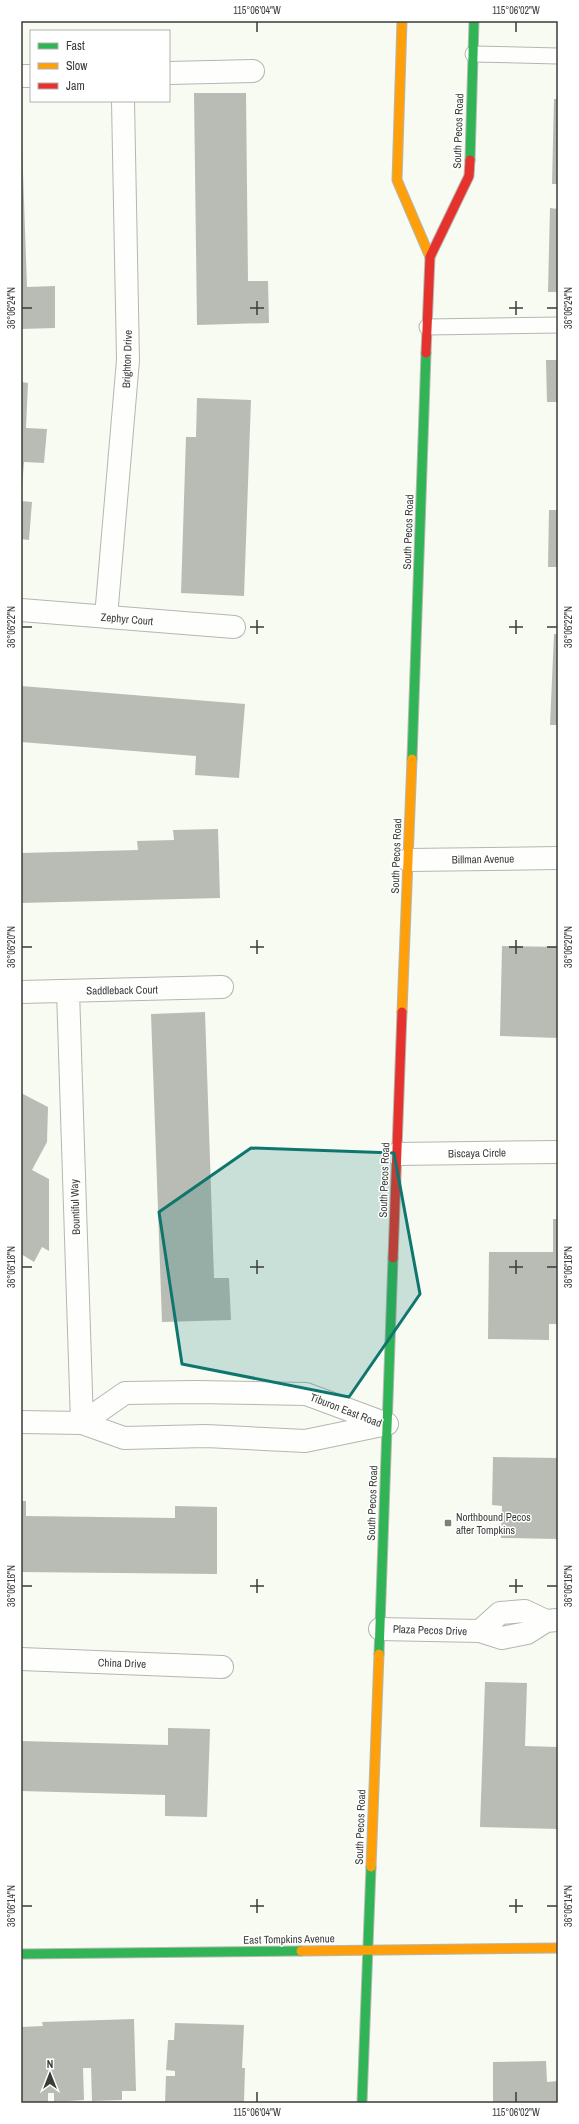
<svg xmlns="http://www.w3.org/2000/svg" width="579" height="2124" font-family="'Archivo Narrow',sans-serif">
<rect width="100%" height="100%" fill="#f7fbf2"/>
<path fill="#b9bcb5" d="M194 93H246L248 281H268L269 323 197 325Z
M554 99H558V184H552Z
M21 115 27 287 55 286V328L21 329Z
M550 208 558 209V292H548Z
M546 360H558V402H547Z
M21 382 28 383 26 428 47 429 44 463 24 462 22 488Z
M197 398 251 400 244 596 181 593 186 437H196Z
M21 501 32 502 29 540 21 539Z
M549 510H558V567H548Z
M554 634H558V725H550Z
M21 686 245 704 239 778 195 775 196 756 21 742Z
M218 829 220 898 21 903V853L138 850 137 841 174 840 173 830Z
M502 946 558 947V1038L500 1036Z
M205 1012 214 1278H229L231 1320 162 1322 151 1014Z
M21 1093 48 1107 47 1142 32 1170 49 1179V1251L42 1247 34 1262 21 1254Z
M553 1219H558V1324H549V1340L488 1339 489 1252H553Z
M493 1457 558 1458V1539L501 1538 502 1506 492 1505Z
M21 1501H26V1516L175 1518V1506L217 1507V1574L21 1572Z
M485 1682 527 1683 525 1746 558 1747V1829L480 1827Z
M168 1728 210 1729 207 1817 165 1816V1795L21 1791V1741L168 1745Z
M134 2019 136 2091H122V2100L92 2101 91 2068H83L84 2100 54 2102V2093H48V2102L21 2103V2027L43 2026 42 2022Z
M175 2023 244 2025 242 2068H245L244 2103H165L166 2076H175V2071L166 2070 168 2040H174Z
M546 2061 547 2082 558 2081V2103H493V2062Z"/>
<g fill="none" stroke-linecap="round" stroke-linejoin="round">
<g stroke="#b4b7b1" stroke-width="17">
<path id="lane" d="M473 54 558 56
M427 327 558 325"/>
</g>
<g stroke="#b4b7b1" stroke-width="24">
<path id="street" d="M169 73 253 71
M21 76H31
M21 610 234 627
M106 617 128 360 123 101
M408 860 558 858
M68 991 82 1423
M21 992 222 987
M397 1154 558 1152
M21 1422 82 1423 124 1438 206 1436 305 1441 387 1424
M82 1423 125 1393 194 1392 306 1394 387 1424
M380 1629 480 1631 502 1638 527 1633 546 1621
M480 1631 500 1613 525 1611 546 1621 557 1620
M21 1659 222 1667"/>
</g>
<g stroke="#b4b7b1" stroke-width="11">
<path id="fast" d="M470 160 474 21
M412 759 426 353
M379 1654 393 1258
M21 1954 301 1951
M362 2103 371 1867"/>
</g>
<g stroke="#b4b7b1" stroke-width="11">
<path id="slow" d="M402 21 397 180 430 257
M402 1012 412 759
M371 1867 379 1654
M301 1951 558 1948"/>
</g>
<g stroke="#b4b7b1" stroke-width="11">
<path id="jam" d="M426 353 430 257 469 176 470 160
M393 1258 402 1012"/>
</g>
<use href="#lane" stroke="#fefefd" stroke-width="15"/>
<use href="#street" stroke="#fefefd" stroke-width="22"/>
<use href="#fast" stroke="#30b455" stroke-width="9"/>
<use href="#slow" stroke="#ff9f0a" stroke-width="9"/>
<use href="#jam" stroke="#e5322d" stroke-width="9"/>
</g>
<path fill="#0f766e" fill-opacity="0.2" stroke="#0f766e" stroke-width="3" stroke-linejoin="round" d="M251 1148 394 1153 420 1294 349 1397 182 1364 159 1212Z"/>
<path fill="none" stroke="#3a3d37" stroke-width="1.5" d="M257 22V32M516 22V32M257 301V315M516 301V315M22 308H32M250 308H264M509 308H523M547 308H557M257 620V634M516 620V634M22 627H32M250 627H264M509 627H523M547 627H557M257 940V954M516 940V954M22 947H32M250 947H264M509 947H523M547 947H557M257 1260V1274M516 1260V1274M22 1267H32M250 1267H264M509 1267H523M547 1267H557M257 1579V1593M516 1579V1593M22 1586H32M250 1586H264M509 1586H523M547 1586H557M257 1899V1913M516 1899V1913M22 1906H32M250 1906H264M509 1906H523M547 1906H557M257 2092V2102M516 2092V2102"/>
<rect fill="#7c8078" stroke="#fff" stroke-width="1.5" x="444" y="1519" width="8" height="8" rx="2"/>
<g text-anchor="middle" stroke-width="3" stroke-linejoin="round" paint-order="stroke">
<g font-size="11" fill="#3a3d37" stroke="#fff">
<text transform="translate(458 131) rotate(-88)" y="4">South Pecos Road</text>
<text transform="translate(127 359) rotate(-88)" y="4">Brighton Drive</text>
<text transform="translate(408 532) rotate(-88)" y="4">South Pecos Road</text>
<text transform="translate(127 619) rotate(5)" y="4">Zephyr Court</text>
<text transform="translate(396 856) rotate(-88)" y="4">South Pecos Road</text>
<text transform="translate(483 859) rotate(-1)" y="4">Billman Avenue</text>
<text transform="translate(122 990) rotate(-1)" y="4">Saddleback Court</text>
<text transform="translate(477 1153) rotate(-1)" y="4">Biscaya Circle</text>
<text transform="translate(384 1180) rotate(-88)" y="4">South Pecos Road</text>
<text transform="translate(75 1207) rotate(-92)" y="4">Bountiful Way</text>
<text transform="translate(346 1410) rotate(21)" y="4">Tiburon East Road</text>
<text transform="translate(372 1503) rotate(-88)" y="4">South Pecos Road</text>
<text transform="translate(430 1630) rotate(2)" y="4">Plaza Pecos Drive</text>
<text transform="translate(122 1663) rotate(2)" y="4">China Drive</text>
<text transform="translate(360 1827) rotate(-88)" y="4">South Pecos Road</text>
<text transform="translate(289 1939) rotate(-1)" y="4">East Tompkins Avenue</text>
</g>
<g font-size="11" fill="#3a3d37" stroke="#fff" text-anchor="start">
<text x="456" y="1521">Northbound Pecos<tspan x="456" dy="13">after Tompkins</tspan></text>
</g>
</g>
<rect width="579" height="2124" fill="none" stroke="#ffffff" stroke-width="44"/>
<rect x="30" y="30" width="140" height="72" fill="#ffffff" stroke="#b0b1af"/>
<rect x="38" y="43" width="20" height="6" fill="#30b455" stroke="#b0b1af"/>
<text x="66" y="50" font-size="12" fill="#3a3d37">Fast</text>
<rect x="38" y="63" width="20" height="6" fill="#ff9f0a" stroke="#b0b1af"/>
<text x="66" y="70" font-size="12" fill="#3a3d37">Slow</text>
<rect x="38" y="83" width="20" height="6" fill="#e5322d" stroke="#b0b1af"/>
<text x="66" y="90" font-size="12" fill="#3a3d37">Jam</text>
<g transform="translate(50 2074)" stroke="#ffffff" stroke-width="3" paint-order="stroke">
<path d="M0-3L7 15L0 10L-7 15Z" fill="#3a3d37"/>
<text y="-6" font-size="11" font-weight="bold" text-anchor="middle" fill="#3a3d37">N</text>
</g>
<rect x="22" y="22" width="535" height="2080" fill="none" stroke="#3a3d37" stroke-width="1.5"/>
<g font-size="10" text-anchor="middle" fill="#3a3d37">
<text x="257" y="14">115°06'04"W</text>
<text x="516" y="14">115°06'02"W</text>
<text transform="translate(11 308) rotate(-90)" y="4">36°06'24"N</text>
<text transform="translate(568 308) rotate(-90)" y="4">36°06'24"N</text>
<text transform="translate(11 627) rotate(-90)" y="4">36°06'22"N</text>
<text transform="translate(568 627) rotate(-90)" y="4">36°06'22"N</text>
<text transform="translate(11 947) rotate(-90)" y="4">36°06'20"N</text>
<text transform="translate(568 947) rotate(-90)" y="4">36°06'20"N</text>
<text transform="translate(11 1267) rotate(-90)" y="4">36°06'18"N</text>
<text transform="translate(568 1267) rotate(-90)" y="4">36°06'18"N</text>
<text transform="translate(11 1586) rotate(-90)" y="4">36°06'16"N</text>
<text transform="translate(568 1586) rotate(-90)" y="4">36°06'16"N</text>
<text transform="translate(11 1906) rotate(-90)" y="4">36°06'14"N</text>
<text transform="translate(568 1906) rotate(-90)" y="4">36°06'14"N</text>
<text x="257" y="2116">115°06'04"W</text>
<text x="516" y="2116">115°06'02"W</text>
</g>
</svg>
